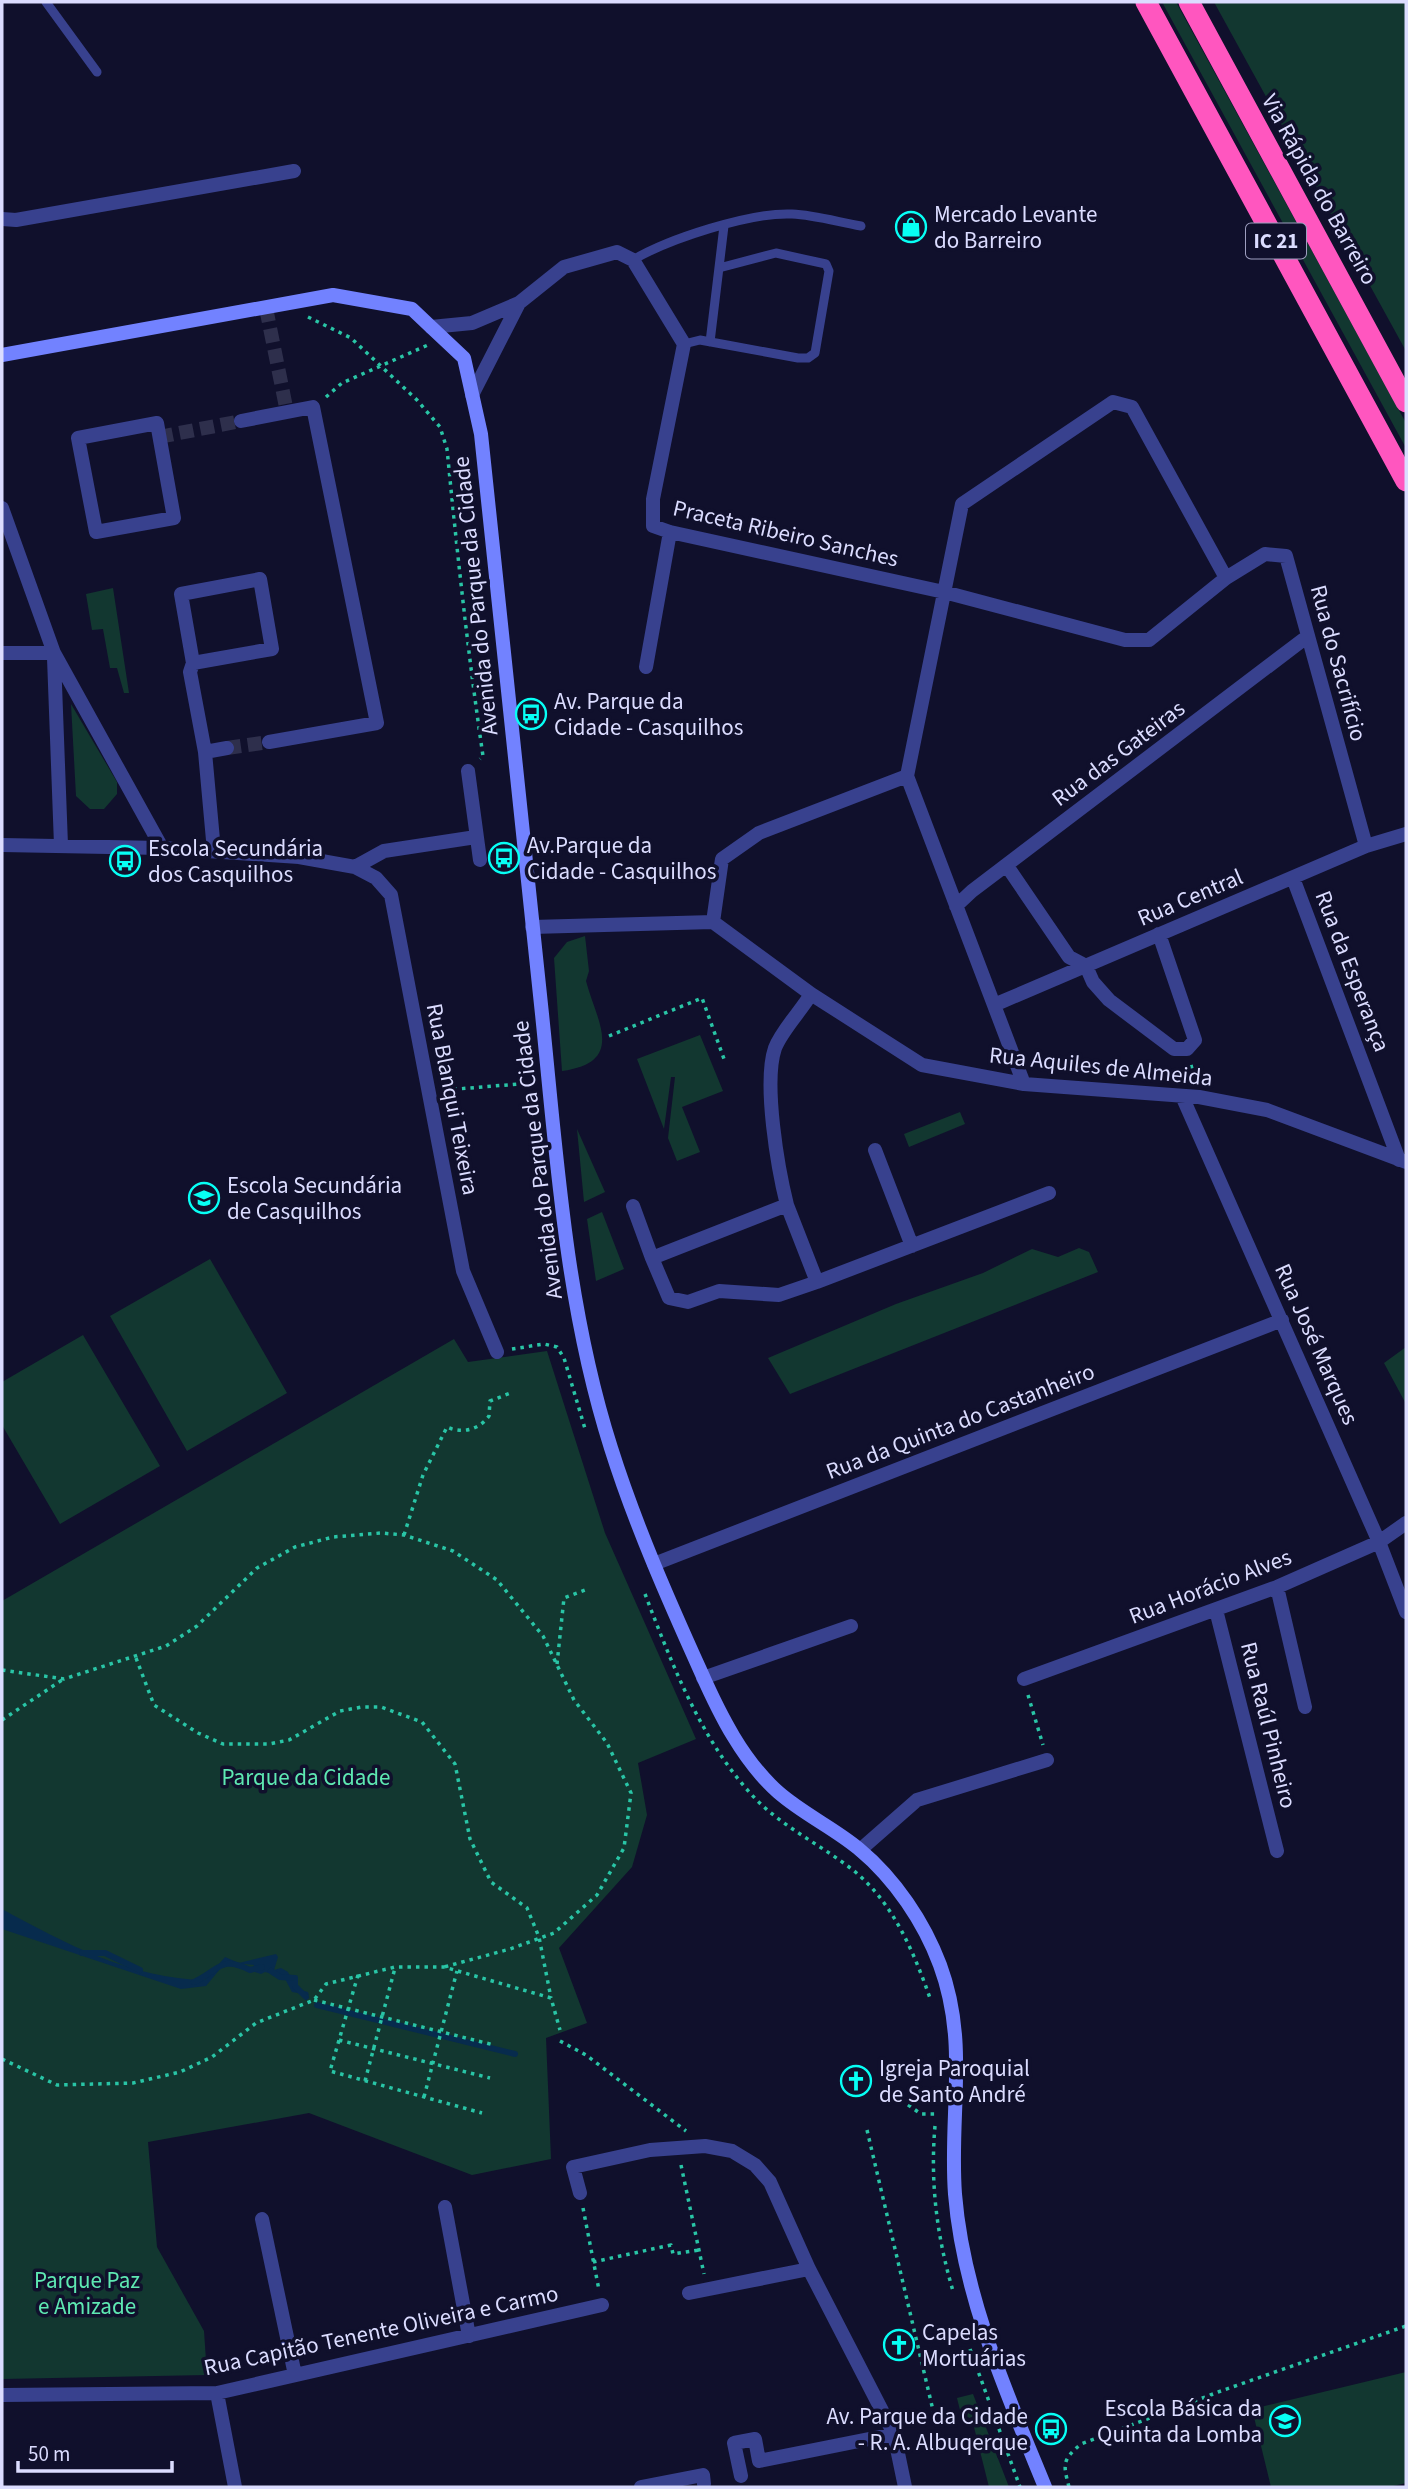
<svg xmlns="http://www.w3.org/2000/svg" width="1408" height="2489" font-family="'Source Sans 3',sans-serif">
<rect width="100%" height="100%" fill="#10102c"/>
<path fill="#123730" d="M1162 2H1176L1406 423V448Z
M1214 2H1406V351Z
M113 588 129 693H124L117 668H110L103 629 92 630 86 594Z
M71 704 117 782V794L104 809H90L76 796Z
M585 936 589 971 586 981C596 1020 627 1062 562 1071L554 958 567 942Z
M700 1035 723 1091 682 1107 700 1152 677 1161 668 1138 675 1077H671L664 1129 637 1059Z
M960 1112 965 1124 909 1147 904 1134Z
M577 1129 605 1192 584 1202Z
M602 1212 624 1269 596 1281 587 1219Z
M1079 1248 1089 1252 1098 1272 790 1394 768 1358 896 1304 983 1273 1032 1249 1058 1257Z
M210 1259 287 1393 187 1451 110 1316Z
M83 1335 160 1466 60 1524 2 1425V1382Z
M454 1339 468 1362 547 1351 605 1533 696 1739 638 1763 647 1815 632 1867 559 1948 587 2023 546 2038 551 2159 472 2175 309 2113 148 2142 157 2247 204 2331 207 2375 2 2379V1601Z
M1406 1347V1404L1384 1363Z
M1406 2372V2483L1389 2487H1271L1252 2409Z
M973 2394 1009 2487H989L972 2419 961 2414 957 2398Z"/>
<path fill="#072b4d" d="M2 1909C64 1943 132 1979 205 1980L225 1957 239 1963 276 1954 278 1957 274 1970 281 1968 288 1972 296 1989 308 1992 309 1995 292 1992 284 1977 265 1972 261 1974 252 1971 254 1965 245 1964 238 1968 225 1963 206 1986 181 1989 2 1929Z"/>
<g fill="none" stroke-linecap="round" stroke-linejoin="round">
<path stroke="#072b4d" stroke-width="6" d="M82 1953H105L140 1970
M271 1971 280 1977 295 1978V1986L306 1997
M194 1982C220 1970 220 1955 250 1970L262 1967
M317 2005 515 2054"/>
<path stroke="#2e2f4c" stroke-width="14" stroke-dasharray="14 7" stroke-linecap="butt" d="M266 308 287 412
M159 437 241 421
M227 748 269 742"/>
<path stroke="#29c5a6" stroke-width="3.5" stroke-dasharray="3.5 5" stroke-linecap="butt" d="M308 317 351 338 417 400 440 427 447 449C457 551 468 654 483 756L480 759
M326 397 342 383 428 345
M609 1036 702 998 724 1059
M1191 1065 1195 1081
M445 1090 531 1083
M512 1349 544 1344 557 1347 564 1358 586 1432
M404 1535 423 1475 447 1427C462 1434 479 1430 489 1416L490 1401 513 1392
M645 1594C672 1664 700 1738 751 1794 779 1825 816 1842 849 1867 892 1899 914 1952 931 2001
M136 1658 154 1705 198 1733 223 1744H269L289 1740 340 1711 362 1707H381L422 1722 455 1764 470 1839 491 1882 527 1908 539 1937 551 1998
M557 1664 564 1598 588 1589
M2 1670 64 1679 166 1646 197 1626 257 1568 295 1547 333 1537 381 1533 404 1535 453 1551 497 1580 543 1636 574 1700 607 1743 631 1793 624 1848 597 1895 554 1933 510 1949 444 1967
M1028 1695 1043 1745
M2 1720 62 1680
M358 1975 330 2071 482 2113
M314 2000 494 2045
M339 2040 490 2078
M560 2041 586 2055 686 2131
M2 2059 57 2085 133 2083 180 2072 212 2057 256 2023 314 2000 326 1984 395 1967H444L551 1998 560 2030
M365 2081 395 1968
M424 2097 457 1971
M901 2100 921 2114H936
M935 2126C930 2183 937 2237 953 2291
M867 2130 936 2423
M681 2165 704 2274
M583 2208 599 2290
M593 2262 671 2245 673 2254 699 2250
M970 2349 1020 2487
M1069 2487C1063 2464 1062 2460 1081 2444L1221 2391 1406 2326"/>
<path stroke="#38418e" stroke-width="9" d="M46 2 97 72
M633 260C668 239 751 212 792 214 815 215 838 222 861 226
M710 342 724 226
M684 344 700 340 798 358H808L815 353 829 271 826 264 776 253 719 268"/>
<path stroke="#38418e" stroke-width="14" d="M2 219 16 220 294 171
M431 327 472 323 519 303 564 267 617 252 633 260 684 344 653 499V526L670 532 944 592 1125 640H1149L1226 578 1265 554 1286 556 1366 846
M472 395 519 303
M241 421 313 407 377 723 269 742
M157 423 174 518 96 532 78 438Z
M2 508 54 653 162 848
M260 579 272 649 193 663 181 594Z
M2 653H54
M54 658 61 845
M193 663 190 672 205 752 214 851
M646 667 670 532
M205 752 227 748
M468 771 480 860
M2 845 162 848 299 857 355 867 384 851 476 837
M1007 866 1069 957 1086 966 1093 982 1109 1000 1174 1049H1187L1195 1040 1159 934
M355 867 376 878 391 895 463 1271 497 1352
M1293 878 1399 1160
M956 906 972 891 1308 636
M713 922 722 859 759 833 907 776
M532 927 713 922 811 994 922 1065 1024 1084 1199 1097 1267 1110 1406 1162
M994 1005 1366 846 1406 834
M1024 1084 907 776 962 504 1113 402 1132 407 1226 578
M1182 1096 1379 1542 1406 1612
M875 1150 912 1246
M787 1205 817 1282 779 1295 719 1291 688 1302 669 1298 652 1258 787 1205C778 1169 763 1083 775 1048 782 1030 801 1011 811 994
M633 1206 652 1258
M817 1282 1049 1193
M654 1564 1282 1320
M1277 1587 1305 1707
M1216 1610 1277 1851
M703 1678 851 1626
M1024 1679 1277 1587 1379 1542 1406 1523
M860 1850 917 1800 1047 1760
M580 2193 573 2167 650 2150 705 2146 732 2151 755 2165 770 2182 809 2269 894 2434 905 2487
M445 2207 469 2336
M262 2219 295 2375
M689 2293 809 2269
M217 2393 235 2487
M2 2395 217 2393 602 2305
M741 2476 734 2443 755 2439 759 2461 894 2434
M641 2487 703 2475 704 2484"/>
<path stroke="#7282ff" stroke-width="14" d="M2 355 333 295 412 309 431 327 464 358 481 434C501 627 521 820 542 1014 557 1160 566 1307 611 1448 635 1524 668 1599 701 1672 720 1715 743 1761 778 1792 803 1814 834 1828 859 1849 895 1879 924 1922 940 1965 969 2043 949 2114 955 2194 963 2295 1007 2394 1045 2487"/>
<path stroke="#ff56bf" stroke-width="21" d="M1146 2 1406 481
M1189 2 1406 402"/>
</g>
<defs>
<g id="shop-ring" transform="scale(1.575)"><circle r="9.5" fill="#10102c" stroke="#07fff5" stroke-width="1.5"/><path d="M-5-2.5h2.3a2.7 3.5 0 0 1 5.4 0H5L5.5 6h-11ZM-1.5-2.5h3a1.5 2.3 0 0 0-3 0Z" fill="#07fff5"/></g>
<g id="bus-ring" transform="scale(1.575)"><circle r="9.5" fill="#10102c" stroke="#07fff5" stroke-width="1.5"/><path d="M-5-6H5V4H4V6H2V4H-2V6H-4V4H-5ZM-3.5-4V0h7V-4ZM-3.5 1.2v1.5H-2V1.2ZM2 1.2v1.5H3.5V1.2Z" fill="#07fff5"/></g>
<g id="school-ring" transform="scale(1.575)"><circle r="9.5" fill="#10102c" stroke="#07fff5" stroke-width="1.5"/><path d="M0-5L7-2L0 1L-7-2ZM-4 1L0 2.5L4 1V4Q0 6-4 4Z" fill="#07fff5"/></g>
<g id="church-ring" transform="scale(1.575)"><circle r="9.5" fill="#10102c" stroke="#07fff5" stroke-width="1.5"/><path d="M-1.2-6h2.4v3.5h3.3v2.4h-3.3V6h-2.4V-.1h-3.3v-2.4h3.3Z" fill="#07fff5"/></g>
</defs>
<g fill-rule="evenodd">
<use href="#shop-ring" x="911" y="227"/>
<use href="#bus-ring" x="531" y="714"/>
<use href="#bus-ring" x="504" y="858"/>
<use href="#bus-ring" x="125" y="861"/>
<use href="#school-ring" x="204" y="1198"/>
<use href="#church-ring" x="856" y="2081"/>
<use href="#church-ring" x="899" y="2345"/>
<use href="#school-ring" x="1285" y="2421"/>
<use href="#bus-ring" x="1051" y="2429"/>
</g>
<g text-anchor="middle" stroke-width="7" stroke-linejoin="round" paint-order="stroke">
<rect fill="#10102c" stroke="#9e9fc0" stroke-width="2" x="1246" y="223.5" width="60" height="35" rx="5"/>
<g font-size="21" font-weight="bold" fill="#dbdcff">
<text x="1276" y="248">IC 21</text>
</g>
<g font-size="23" fill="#dbdcff" stroke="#10102c">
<text transform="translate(1320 189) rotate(61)" y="8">Via Rápida do Barreiro</text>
<text transform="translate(786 533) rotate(13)" y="8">Praceta Ribeiro Sanches</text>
<text transform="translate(475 596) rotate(-96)" y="8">Avenida do Parque da Cidade</text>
<text transform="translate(1339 663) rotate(75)" y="8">Rua do Sacrifício</text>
<text transform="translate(1118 753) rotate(-37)" y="8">Rua das Gateiras</text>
<text transform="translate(1190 897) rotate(-23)" y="8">Rua Central</text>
<text transform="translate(1353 971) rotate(69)" y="8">Rua da Esperança</text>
<text transform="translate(1101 1066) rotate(6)" y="8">Rua Aquiles de Almeida</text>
<text transform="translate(453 1099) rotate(79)" y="8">Rua Blanqui Teixeira</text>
<text transform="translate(537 1160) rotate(-97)" y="8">Avenida do Parque da Cidade</text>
<text transform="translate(1317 1344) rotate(66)" y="8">Rua José Marques</text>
<text transform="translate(960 1421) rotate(-21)" y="8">Rua da Quinta do Castanheiro</text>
<text transform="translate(1210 1586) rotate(-21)" y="8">Rua Horácio Alves</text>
<text transform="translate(1269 1725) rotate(76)" y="8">Rua Raúl Pinheiro</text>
<text transform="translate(381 2330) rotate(-12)" y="8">Rua Capitão Tenente Oliveira e Carmo</text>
</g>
<g font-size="23" fill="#dbdcff" stroke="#10102c" text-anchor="start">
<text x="934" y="222">Mercado Levante<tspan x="934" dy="26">do Barreiro</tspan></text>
<text x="554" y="709">Av. Parque da<tspan x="554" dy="26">Cidade - Casquilhos</tspan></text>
<text x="527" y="853">Av.Parque da<tspan x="527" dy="26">Cidade - Casquilhos</tspan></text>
<text x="148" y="856">Escola Secundária<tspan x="148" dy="26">dos Casquilhos</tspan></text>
<text x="227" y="1193">Escola Secundária<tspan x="227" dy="26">de Casquilhos</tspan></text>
<text x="879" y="2076">Igreja Paroquial<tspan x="879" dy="26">de Santo André</tspan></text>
<text x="922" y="2340">Capelas<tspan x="922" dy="26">Mortuárias</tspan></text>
<text x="1262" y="2416" text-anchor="end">Escola Básica da<tspan x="1262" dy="26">Quinta da Lomba</tspan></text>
<text x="1028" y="2424" text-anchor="end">Av. Parque da Cidade<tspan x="1028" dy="26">- R. A. Albuqerque</tspan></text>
</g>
<g font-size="23" fill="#5ee8b2" stroke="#10102c">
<text x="306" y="1785">Parque da Cidade</text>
<text x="87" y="2288">Parque Paz<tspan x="87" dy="26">e Amizade</tspan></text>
</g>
</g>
<rect width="1408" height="2489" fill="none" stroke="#dbdcff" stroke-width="7"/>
<path d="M18 2461v10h154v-10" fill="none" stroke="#dbdcff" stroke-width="3.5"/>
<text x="28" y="2461" font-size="21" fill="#dbdcff" stroke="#10102c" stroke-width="5" paint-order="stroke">50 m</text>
</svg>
